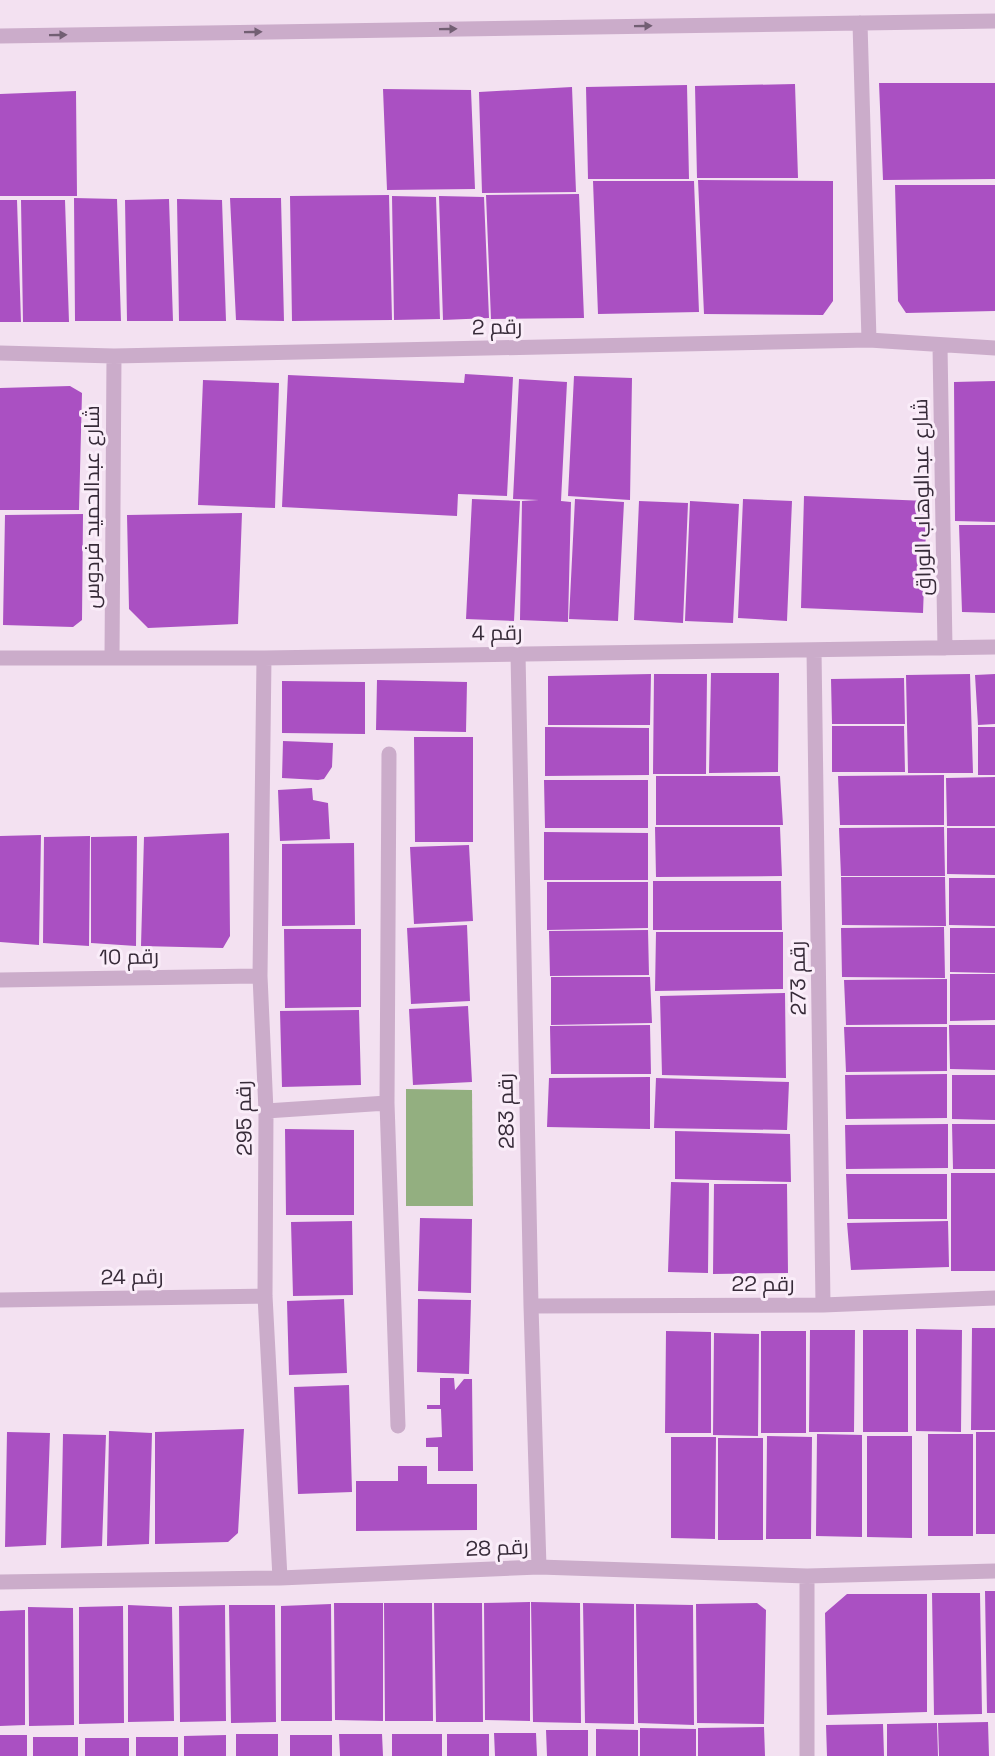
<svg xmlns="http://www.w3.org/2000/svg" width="995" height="1756" font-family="'Space Grotesk',Cairo,sans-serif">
<rect width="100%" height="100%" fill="#f3e1f1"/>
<path fill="#93af80" d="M406 1089 472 1090 473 1206H406Z"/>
<path fill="#aa50c2" d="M879 83H995V179L883 180Z
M795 84 798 178H697L695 86Z
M687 85 689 179H588L586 87Z
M572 87 576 192 482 193 479 92Z
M383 89 471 90 475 189 387 190Z
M76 91 77 196H0V94Z
M698 180 833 181V301L823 315 704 314Z
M593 181H694L699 312 598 314Z
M895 185H995V311L906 313 898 301Z
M579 194 584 318 491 319 486 195Z
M389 195 392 320 292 321 290 196Z
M392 196 436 197 440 319 394 320Z
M439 196 484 197 489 318 443 320Z
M74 198 117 199 121 321H75Z
M230 198H281L284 321 236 320Z
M169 199 173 321H127L125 200Z
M177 199 222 200 226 321H179Z
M0 200H17L21 322H0Z
M21 200H65L69 322H23Z
M465 374 513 377 507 496 458 494 457 516 282 507 288 375 464 383Z
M574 376 632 378 630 500 568 496Z
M519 379 567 382 561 501 571 502 568 622 520 620 522 501 539 500 513 499Z
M203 380 279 383 275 508 198 505Z
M995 381V522L955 521 954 382Z
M70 386 82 393 79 510H0V388Z
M804 496 927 501 923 613 801 608Z
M472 499 520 501 514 621 466 619Z
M575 499 624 502 618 621 569 619Z
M743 499 792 501 787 621 738 618Z
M639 501 688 503 683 623 634 620Z
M690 501 739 504 733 623 685 621Z
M242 513 238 624 148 628 129 609 127 515Z
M83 514 82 620 73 627 3 625 5 515Z
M959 525H995V613L962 612Z
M711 673H779L778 772 709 773Z
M651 674 650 725H548V676Z
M654 674H707L706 774H653Z
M970 674 973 773H908L906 675Z
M995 674V724L978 725 975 675Z
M904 678 905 724H832L831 679Z
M377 680 467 682 466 732 376 730Z
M282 681 365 682V734L282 733Z
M832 726H904L905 772H832Z
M545 727 649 728V775L545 776Z
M978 727H995V775H978Z
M414 737H473V842H415Z
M283 741 333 743 332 767 324 779 318 780 282 778Z
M944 775V825H840L838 776Z
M656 776H780L783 825H656Z
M995 777V826H947L946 778Z
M544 780H648V828H545Z
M312 788 313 800 328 803 330 839 280 841 278 790Z
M655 827H780L782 876 656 877Z
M944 827 945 876H841L839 828Z
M947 828H995V875L947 874Z
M544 832 648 833V880H544Z
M229 833 230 936 223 948 141 946 144 837Z
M41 835 39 945 0 942V836Z
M90 836 89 946 43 943 44 837Z
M137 836 136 946 91 943V837Z
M354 843 355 925 282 926V844Z
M469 845 473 921 414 924 410 847Z
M841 877H945L946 926 842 925Z
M949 878H995V926L949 925Z
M653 881H781L782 930H653Z
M547 882H648V928L547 930Z
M467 925 470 1001 411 1004 407 928Z
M944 927 945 978 842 977 841 928Z
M950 928H995V973L950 972Z
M284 929H361V1007L285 1008Z
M648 930 649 975 550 976 549 931Z
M656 932H783V989L655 991Z
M950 974H995V1020L950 1021Z
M551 977H650L652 1023 551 1025Z
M947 979V1024L846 1025 844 980Z
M785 993 786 1078 662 1075 660 996Z
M468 1006 472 1082 413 1085 409 1009Z
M359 1010 361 1085 282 1087 280 1011Z
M650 1025 651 1074H551L550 1026Z
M949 1025H995V1070L950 1069Z
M844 1027H947V1071L846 1072Z
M947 1074V1118L846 1119 845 1075Z
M952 1075H995V1120L952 1119Z
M650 1077V1129L547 1127 549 1078Z
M656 1078 789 1082 787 1130 654 1128Z
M948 1124V1168L846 1169 845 1125Z
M952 1124H995V1169H953Z
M285 1129 354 1130V1215H286Z
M675 1131 790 1134 791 1182 675 1179Z
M951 1173H995V1271H951Z
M846 1174H947V1219H848Z
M671 1182 709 1183 708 1273 668 1272Z
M714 1184H787L788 1273 713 1274Z
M420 1218 472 1219 471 1293 418 1291Z
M352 1221 353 1295 293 1296 291 1222Z
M948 1221 949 1267 851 1270 847 1223Z
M344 1299 347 1373 289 1375 287 1301Z
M418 1299 471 1300 469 1374 417 1372Z
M972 1328H995V1430H971Z
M916 1329 962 1330 961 1432 916 1431Z
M810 1330H855L854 1432H809Z
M863 1330H908V1432H863Z
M666 1331 711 1332V1433H665Z
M761 1331H806V1433H761Z
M714 1333 759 1334 758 1436 713 1435Z
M440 1378H454L455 1390 464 1379H472L473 1471H438V1447H426V1438L442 1437 441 1409H427V1405H440Z
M349 1385 352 1492 298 1494 294 1387Z
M244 1429 238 1533 228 1542 155 1544V1432Z
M109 1431 152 1433 149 1544 107 1546Z
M7 1432 50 1433 46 1545 5 1547Z
M976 1432H995V1534H976Z
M63 1434 106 1435 102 1546 61 1548Z
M817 1434 862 1435V1537L816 1536Z
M928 1434H973V1536H928Z
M767 1436 812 1437 811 1539H766Z
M867 1436H912V1538L867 1537Z
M671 1437H716L715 1539 671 1538Z
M718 1438H763V1540H718Z
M398 1466H427V1484H477V1530L356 1531V1481H398Z
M985 1591H995V1713H987Z
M932 1593H980L982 1714 934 1715Z
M847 1594H927V1712L827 1715 825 1613Z
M530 1602V1721L485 1720 484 1603Z
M531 1602 580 1603 581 1723 533 1722Z
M334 1603H383V1721L335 1720Z
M384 1603H432L433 1721H385Z
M434 1603H482L483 1722H436Z
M583 1603 634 1604V1724L585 1723Z
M757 1603 766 1610 764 1724 697 1723 696 1604Z
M331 1604 332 1721H281V1606Z
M636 1604 693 1605 694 1725 638 1723Z
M128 1605 172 1607 174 1721 128 1722Z
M225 1605 226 1721 180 1722 179 1606Z
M229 1605H275L276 1722 231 1723Z
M123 1606 124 1723 79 1724V1607Z
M28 1607 73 1608 74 1725 29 1726Z
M25 1610V1725L0 1726V1611Z
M988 1722 989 1756H939L938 1723Z
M937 1723 938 1756H887V1724Z
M883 1724 884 1756H827L826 1725Z
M764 1727 765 1756H698V1728Z
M640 1728 696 1729V1756H640Z
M596 1729 638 1730V1756H596Z
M546 1730H588V1756H547Z
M494 1733H536L537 1756H495Z
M236 1734H278V1756H236Z
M339 1734H382L383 1756H340Z
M392 1734H442V1756H392Z
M447 1734H489V1756H447Z
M0 1735H27V1756H0Z
M226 1735V1756H184V1736Z
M290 1735H332V1756H290Z
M33 1737H78V1756H33Z
M136 1737H178V1756H136Z
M85 1738H129V1756H85Z"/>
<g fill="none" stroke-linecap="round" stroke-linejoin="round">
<path stroke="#cbacca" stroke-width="15" d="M860 23 869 340
M0 36 995 21
M940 346 945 648
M0 353 114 356 869 340 995 348
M814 650 823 1305
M518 654 531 1306 539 1567
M0 658H264L995 647
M112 658 114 356
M264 658 260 976 266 1111 265 1296 280 1578
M389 754 387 1103 398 1426
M0 980 260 976
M266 1111 387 1103
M0 1300 265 1296
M531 1306 823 1305 995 1298
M807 1576V1756
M0 1582 280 1578 539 1567 807 1576 995 1571"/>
</g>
<defs><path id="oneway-solid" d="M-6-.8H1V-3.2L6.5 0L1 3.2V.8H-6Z" transform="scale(1.5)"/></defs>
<g fill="#725f73">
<use href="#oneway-solid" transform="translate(643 26) rotate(-1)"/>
<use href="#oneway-solid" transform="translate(448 29) rotate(-1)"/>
<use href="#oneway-solid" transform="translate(253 32) rotate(-1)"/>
<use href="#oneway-solid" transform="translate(58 35) rotate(-1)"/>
</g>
<g text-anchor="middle" stroke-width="6" stroke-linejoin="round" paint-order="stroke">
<g font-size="21" fill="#372b39" stroke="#faedf9">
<text transform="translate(497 327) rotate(-1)" y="7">رقم 2</text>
<text transform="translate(922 497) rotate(-91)" y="7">شارع عبدالوهاب الوراق</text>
<text transform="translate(92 507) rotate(-90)" y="7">شارع عبدالحميد فردوس</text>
<text transform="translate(497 633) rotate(-1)" y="7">رقم 4</text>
<text transform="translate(129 957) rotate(-1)" y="7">رقم 10</text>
<text transform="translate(798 978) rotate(-91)" y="7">رقم 273</text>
<text transform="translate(506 1111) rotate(-91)" y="7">رقم 283</text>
<text transform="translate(244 1118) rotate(-91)" y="7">رقم 295</text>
<text transform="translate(132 1277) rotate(-1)" y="7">رقم 24</text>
<text x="763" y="1291">رقم 22</text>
<text transform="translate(497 1548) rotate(-2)" y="7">رقم 28</text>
</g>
</g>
</svg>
